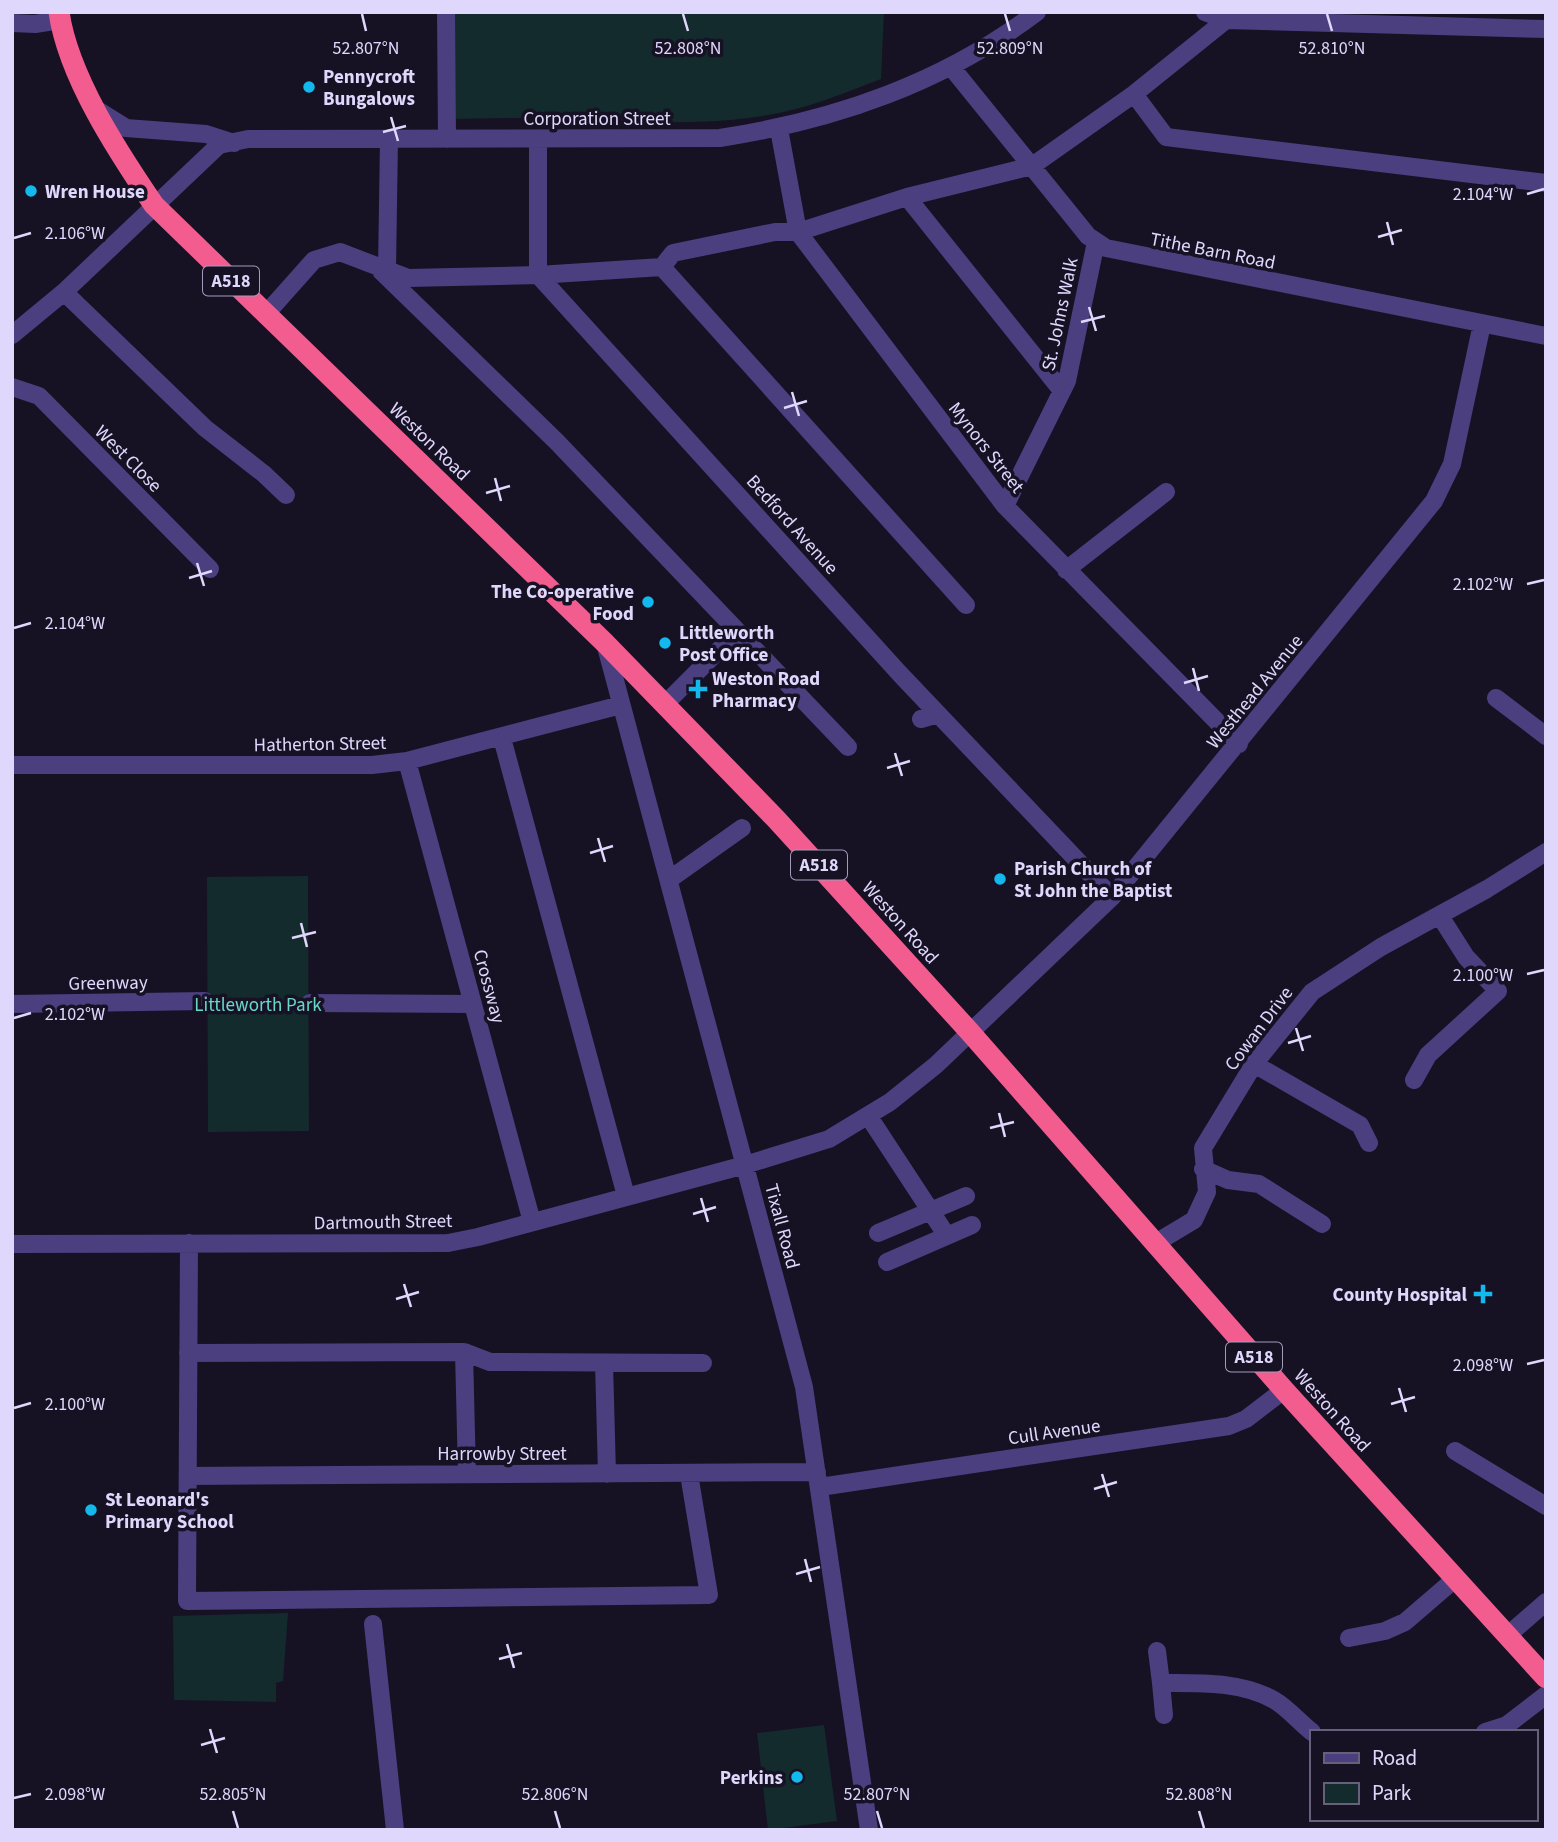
<svg xmlns="http://www.w3.org/2000/svg" width="1558" height="1842" font-family="'Source Sans 3',sans-serif">
<rect width="100%" height="100%" fill="#171124"/>
<path fill="#142b2e" d="M445 12H884L881 79C844 93 807 109 768 115 705 126 637 121 573 123V117L446 119Z
M308 876 309 1131 208 1132 207 877Z
M288 1613 283 1681 276 1683V1702L174 1700 173 1616Z
M824 1725 837 1821 768 1830 757 1733Z"/>
<g fill="none" stroke-linecap="round" stroke-linejoin="round">
<path stroke="#4b3f7f" stroke-width="18" d="M446 12 447 139
M1205 12 1226 20 1546 29
M12 23 35 24 60 20
M952 68 1088 236 1106 248 1546 336
M1134 94 1166 137 1546 183
M94 108 126 128 206 134 234 143
M779 129 798 232 1005 506 1239 744
M538 140V275L900 674 1112 897
M907 197 1062 391
M662 267 966 605
M387 270 389 139
M381 271 557 442 848 747
M64 292 205 428 264 474 286 495
M265 315 314 260 340 252 408 278 538 275 662 267 673 253 775 232H798L907 197 1032 166 1134 94 1226 20 1231 12
M12 335 64 292 219 145 248 139 720 138C836 120 943 83 1037 12
M12 387 39 396 210 569
M1005 506 1067 381 1096 242
M1066 570 1166 492
M605 643 804 1387 869 1830
M1496 698 1546 736
M666 703 737 632
M921 719 938 714
M502 738 626 1196
M407 761 532 1222
M12 765H372L407 761 621 705
M670 879 742 828
M310 1003 473 1004
M12 1004 205 1001
M1254 1064 1360 1125 1369 1143
M1414 1080 1428 1055 1498 991 1466 957 1440 916
M869 1117 947 1236
M1203 1169 1228 1180 1259 1184 1322 1224
M878 1233 966 1196
M189 1243 187 1601 709 1595 689 1474
M12 1244 448 1243 478 1237 745 1165 829 1139 890 1102 936 1065 1112 897 1434 501 1452 464 1482 324
M1154 1244 1194 1220 1207 1192 1203 1148 1254 1064 1312 992 1381 947 1487 889 1546 852
M887 1262 972 1225
M464 1352 490 1362 703 1363
M188 1353 464 1352 467 1474
M604 1363 607 1474
M1455 1451 1546 1506
M188 1476 817 1472
M820 1487 1229 1426 1246 1419 1284 1390
M373 1624 395 1830
M1508 1635 1546 1602
M1349 1638 1385 1631 1405 1622 1455 1579
M1157 1651 1161 1683C1198 1683 1240 1681 1274 1700 1288 1708 1299 1722 1312 1732
M1161 1683 1164 1715
M1485 1732 1507 1725 1546 1695"/>
<path stroke="#f25c8f" stroke-width="21" d="M59 12C68 76 118 152 154 205L605 643 776 819 969 1031 1284 1390 1546 1678"/>
</g>
<path fill="none" stroke="#e0d7fc" stroke-width="2.5" d="M362 14 366 31M683 14 688 31M1005 14 1010 31M1327 14 1332 31M391 117 398 141M383 132 406 126M1527 194 1544 189M1387 222 1393 245M1378 237 1402 230M14 238 31 233M1089 307 1096 331M1081 322 1105 316M792 392 799 416M784 408 807 401M495 478 501 501M486 493 510 486M197 563 204 586M189 578 212 571M1527 584 1544 580M14 628 31 623M1193 668 1199 691M1184 683 1208 676M895 753 902 776M887 768 910 761M598 838 605 862M590 853 613 846M301 923 307 947M292 938 316 932M1527 974 1544 970M14 1018 31 1013M1296 1028 1303 1051M1288 1043 1311 1036M999 1113 1005 1137M990 1128 1014 1122M701 1198 708 1222M693 1214 716 1207M404 1284 411 1307M396 1299 419 1292M1527 1364 1544 1360M1399 1388 1406 1412M1391 1404 1415 1397M14 1408 31 1403M1102 1474 1109 1497M1094 1489 1117 1482M805 1559 811 1582M796 1574 820 1567M507 1644 514 1668M499 1659 522 1653M210 1729 217 1753M201 1745 225 1738M14 1798 31 1794M233 1811 238 1828M555 1811 560 1828M877 1811 882 1828M1199 1811 1204 1828"/>
<g fill="#13b8ec" stroke="#171124" stroke-width="2.5">
<circle cx="309" cy="87" r="7"/>
<circle cx="31" cy="191" r="7"/>
<circle cx="648" cy="602" r="7"/>
<circle cx="665" cy="643" r="7"/>
<path d="M694.5 678.5h7v7h7v7h-7v7h-7v-7h-7v-7h7z"/>
<circle cx="1000" cy="879" r="7"/>
<path d="M1479.5 1283.5h7v7h7v7h-7v7h-7v-7h-7v-7h7z"/>
<circle cx="91" cy="1510" r="7"/>
<circle cx="797" cy="1777" r="7"/>
</g>
<g text-anchor="middle" stroke-width="7" stroke-linejoin="round" paint-order="stroke">
<g fill="#171124" stroke="#a49cbb" stroke-width="2">
<rect x="203" y="266.5" width="56" height="29" rx="5"/>
<rect x="791" y="850.5" width="56" height="29" rx="5"/>
<rect x="1226" y="1342.5" width="56" height="29" rx="5"/>
</g>
<g font-size="18" font-weight="bold" fill="#e0d7fc">
<text x="231" y="287">A518</text>
<text x="819" y="871">A518</text>
<text x="1254" y="1363">A518</text>
</g>
<g font-size="19" font-weight="bold" fill="#e0d7fc" stroke="#171124" text-anchor="start">
<text x="323" y="83">Pennycroft<tspan x="323" dy="22">Bungalows</tspan></text>
<text x="45" y="198">Wren House</text>
<text x="634" y="598" text-anchor="end">The Co-operative<tspan x="634" dy="22">Food</tspan></text>
<text x="679" y="639">Littleworth<tspan x="679" dy="22">Post Office</tspan></text>
<text x="712" y="685">Weston Road<tspan x="712" dy="22">Pharmacy</tspan></text>
<text x="1014" y="875">Parish Church of<tspan x="1014" dy="22">St John the Baptist</tspan></text>
<text x="1467" y="1301" text-anchor="end">County Hospital</text>
<text x="105" y="1506">St Leonard's<tspan x="105" dy="22">Primary School</tspan></text>
<text x="783" y="1784" text-anchor="end">Perkins</text>
</g>
<g font-size="19" fill="#e0d7fc" stroke="#171124">
<text x="597" y="125">Corporation Street</text>
<text transform="translate(1213 250) rotate(11)" y="7">Tithe Barn Road</text>
<text transform="translate(1059 314) rotate(-78)" y="7">St. Johns Walk</text>
<text transform="translate(430 441) rotate(44)" y="7">Weston Road</text>
<text transform="translate(987 447) rotate(52)" y="7">Mynors Street</text>
<text transform="translate(129 458) rotate(45)" y="7">West Close</text>
<text transform="translate(793 524) rotate(48)" y="7">Bedford Avenue</text>
<text transform="translate(1254 691) rotate(-51)" y="7">Westhead Avenue</text>
<text transform="translate(320 743) rotate(-1)" y="7">Hatherton Street</text>
<text transform="translate(901 922) rotate(48)" y="7">Weston Road</text>
<text transform="translate(108 982) rotate(-1)" y="7">Greenway</text>
<text transform="translate(490 986) rotate(75)" y="7">Crossway</text>
<text transform="translate(1258 1028) rotate(-53)" y="7">Cowan Drive</text>
<text transform="translate(383 1221) rotate(-1)" y="7">Dartmouth Street</text>
<text transform="translate(783 1226) rotate(75)" y="7">Tixall Road</text>
<text transform="translate(1333 1410) rotate(48)" y="7">Weston Road</text>
<text transform="translate(1054 1431) rotate(-8)" y="7">Cull Avenue</text>
<text x="502" y="1460">Harrowby Street</text>
</g>
<g font-size="19" fill="#68d7ca" stroke="#171124">
<text x="258" y="1011">Littleworth Park</text>
</g>
</g>
<g font-size="18" text-anchor="middle" fill="#e0d7fc" stroke="#171124" stroke-width="7" stroke-linejoin="round" paint-order="stroke">
<text x="366" y="54">52.807°N</text>
<text x="688" y="54">52.808°N</text>
<text x="1010" y="54">52.809°N</text>
<text x="1332" y="54">52.810°N</text>
<text x="1483" y="200">2.104°W</text>
<text x="75" y="239">2.106°W</text>
<text x="1483" y="590">2.102°W</text>
<text x="75" y="629">2.104°W</text>
<text x="1483" y="981">2.100°W</text>
<text x="75" y="1020">2.102°W</text>
<text x="1483" y="1371">2.098°W</text>
<text x="75" y="1410">2.100°W</text>
<text x="75" y="1800">2.098°W</text>
<text x="233" y="1800">52.805°N</text>
<text x="555" y="1800">52.806°N</text>
<text x="877" y="1800">52.807°N</text>
<text x="1199" y="1800">52.808°N</text>
</g>
<rect width="1558" height="1842" fill="none" stroke="#e0d7fc" stroke-width="28"/>
<rect x="1310" y="1730" width="228" height="91" fill="#171124" stroke="#67607a" stroke-width="2"/>
<rect x="1324" y="1753" width="35" height="10" fill="#4b3f7f" stroke="#67607a" stroke-width="2"/>
<text x="1372" y="1765" font-size="21" fill="#e0d7fc">Road</text>
<rect x="1324" y="1783" width="35" height="21" fill="#142b2e" stroke="#67607a" stroke-width="2"/>
<text x="1372" y="1800" font-size="21" fill="#e0d7fc">Park</text>
</svg>
